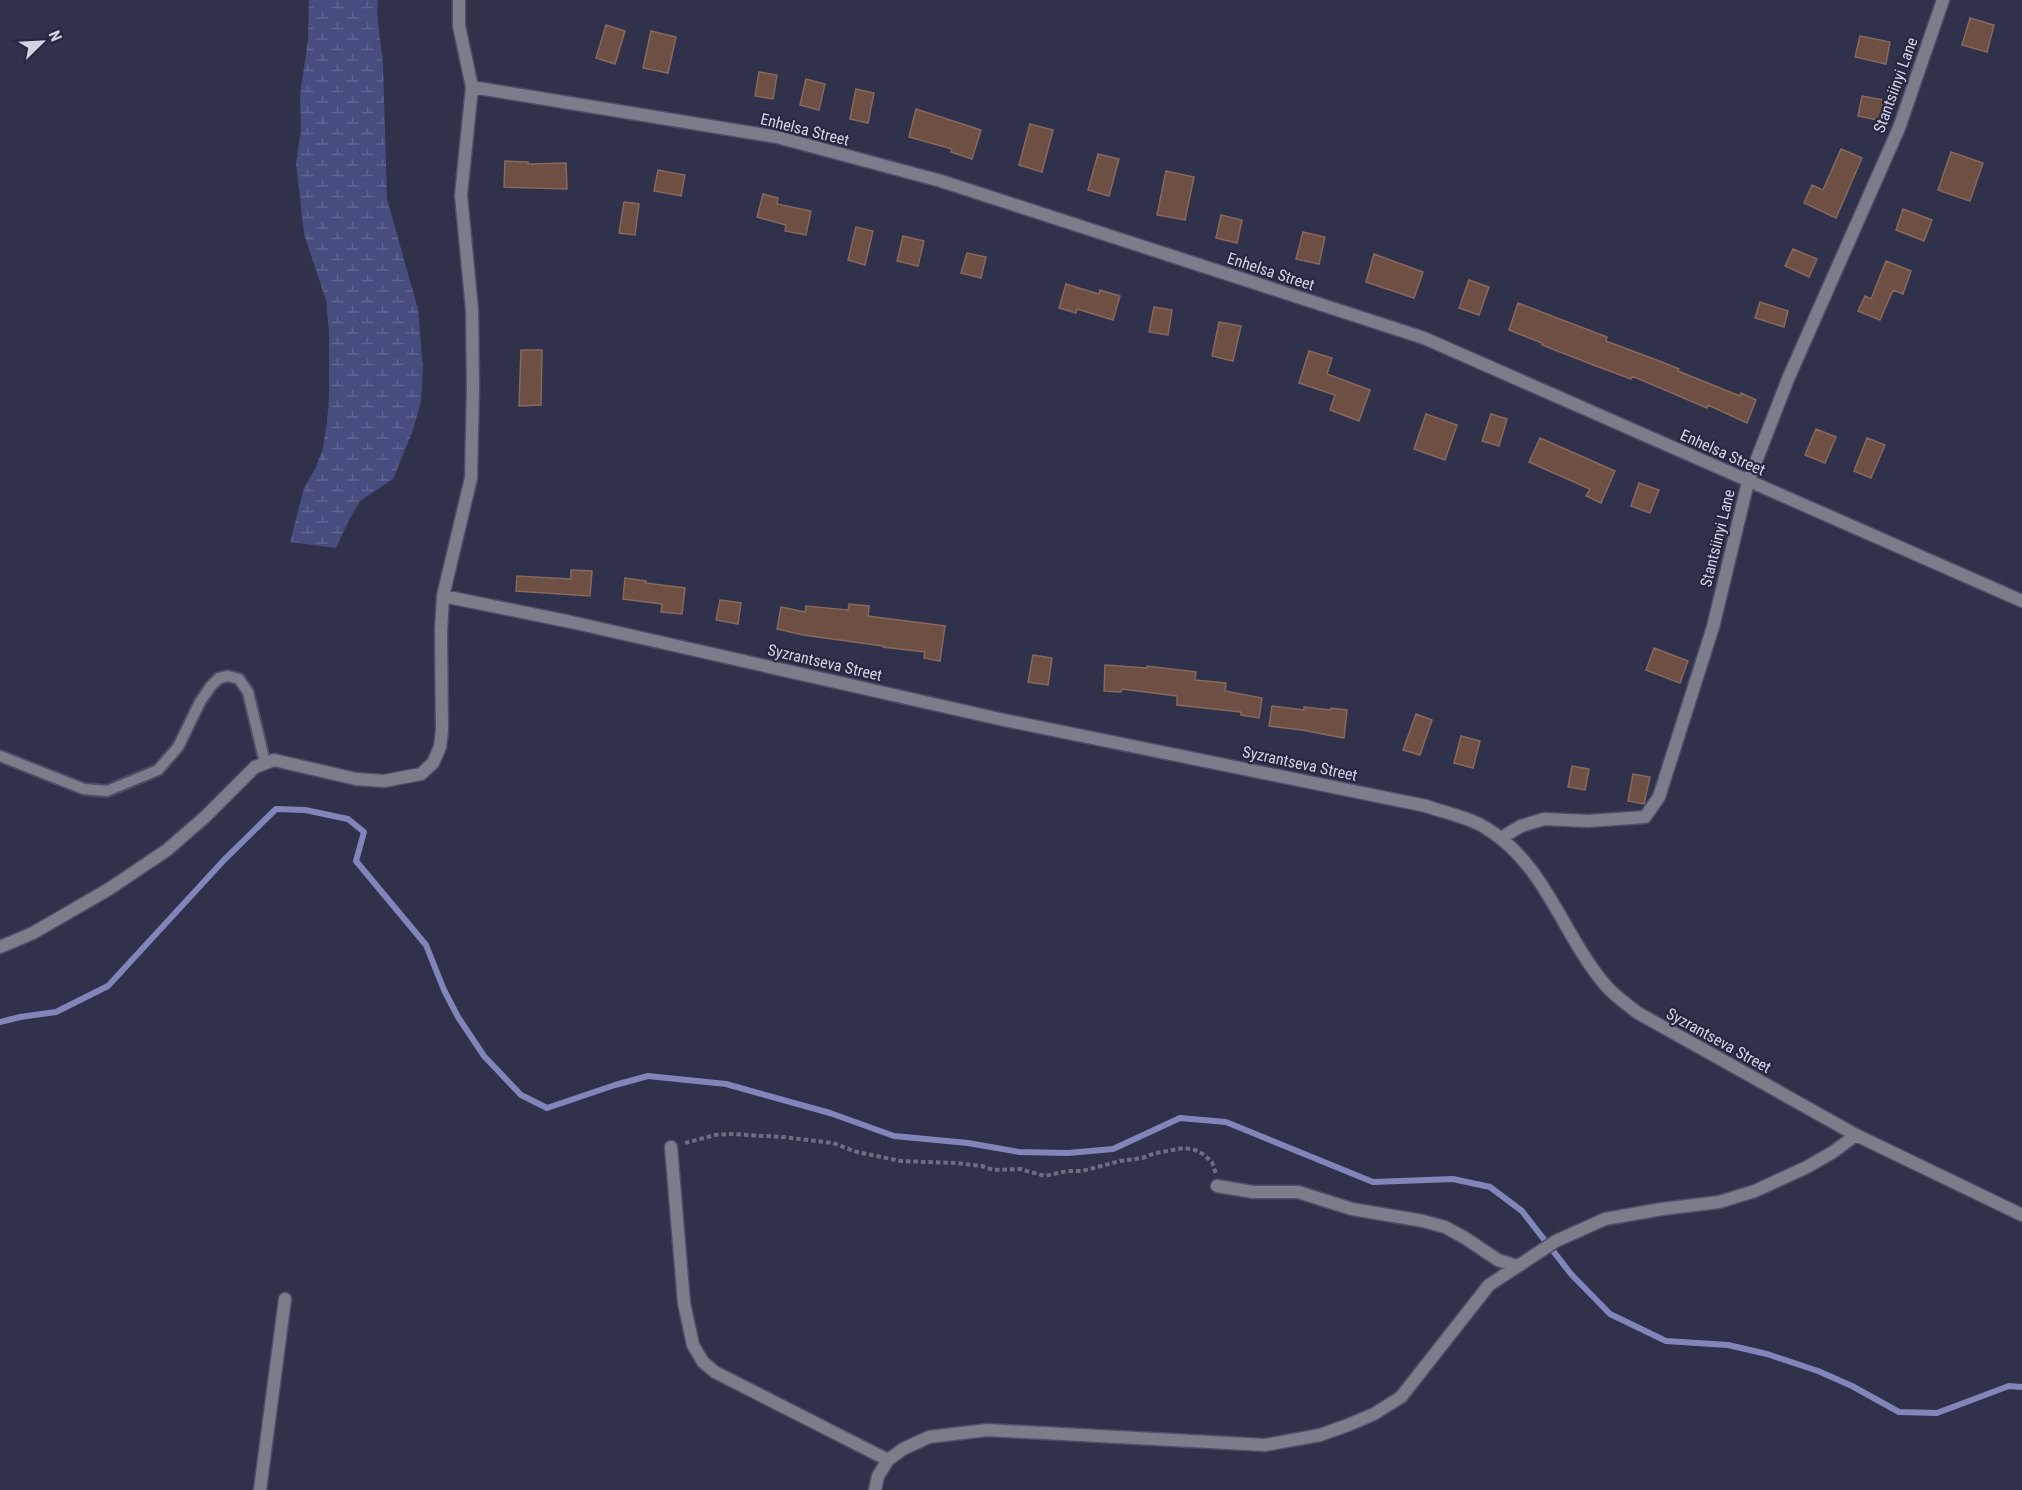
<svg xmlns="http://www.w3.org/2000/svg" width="2022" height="1490" font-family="'Roboto Condensed',sans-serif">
<defs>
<pattern id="wetland-marsh" width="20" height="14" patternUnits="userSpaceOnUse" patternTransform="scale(1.5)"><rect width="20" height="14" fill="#484c7e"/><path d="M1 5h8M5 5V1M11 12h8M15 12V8" fill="none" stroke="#626590"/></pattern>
</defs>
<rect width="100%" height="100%" fill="#30324c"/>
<path fill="url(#wetland-marsh)" d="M309 0H378L377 14 383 64 387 199 418 309 423 368 421 401 413 430 393 479 360 501 348 522 336 548 290 542 304 488 316 467 323 448 327 422 329 397V331L326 300 304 234 296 163 301 130 300 95 308 40Z"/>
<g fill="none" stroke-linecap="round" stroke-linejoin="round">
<path stroke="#8285b9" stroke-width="6" d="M0 1022 20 1017 56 1012 108 986 224 860 276 809 305 810 348 819 364 832 356 861 426 945 444 990 458 1017 484 1056 521 1095 547 1108 615 1085 648 1076 726 1084 830 1113 894 1136 968 1143 1019 1152 1068 1153 1113 1149 1180 1118 1226 1122 1373 1182 1453 1179 1490 1187 1522 1211 1571 1274 1610 1314 1666 1341 1728 1345 1767 1354 1818 1371 1852 1386 1899 1412 1937 1413 2009 1386 2022 1387"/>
</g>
<path fill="#6e4f44" stroke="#89685c" stroke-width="1.5" d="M1970 18 1994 25 1987 52 1962 45Z
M606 25 625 31 615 64 596 58Z
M651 31 676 37 668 73 643 68Z
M1860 36 1890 42 1886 64 1855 57Z
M759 72 777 75 773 99 755 96Z
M806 79 825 84 819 110 800 105Z
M856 89 874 93 868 123 850 119Z
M1862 96 1890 101 1887 122 1858 116Z
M916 109 981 130 972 159 951 152 952 149 909 137Z
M1030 124 1053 130 1042 172 1019 165Z
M1841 149 1862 158 1836 218 1804 203 1812 185 1823 190Z
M1951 152 1983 163 1970 201 1938 190Z
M1098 154 1119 159 1109 196 1088 190Z
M505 161 528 162V164L566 163 567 189 504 187Z
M658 170 685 175 681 196 654 191Z
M1166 171 1194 177 1185 220 1157 215Z
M763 194 778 198 777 204 811 211 806 235 785 231 786 225 757 217Z
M624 202 639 204 635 235 619 233Z
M1903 209 1932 220 1924 241 1896 230Z
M1221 215 1242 220 1237 243 1216 238Z
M856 227 873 231 865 265 848 260Z
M1303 232 1325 237 1319 264 1296 259Z
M903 236 924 241 918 266 897 261Z
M1793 249 1817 259 1809 277 1785 266Z
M967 253 986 257 981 278 961 273Z
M1374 254 1423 272 1414 298 1366 282Z
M1886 261 1911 271 1903 294 1893 290 1880 320 1858 311 1865 296 1871 299Z
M1469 280 1489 287 1479 315 1459 308Z
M1066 284 1099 294 1100 290 1120 296 1113 320 1077 309 1076 313 1059 308Z
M1760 302 1788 311 1784 327 1755 318Z
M1518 303 1607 337 1606 341 1662 362 1679 369 1678 371 1740 396 1741 393 1756 400 1747 423 1708 405 1707 408 1632 376 1631 379 1596 366 1542 345V343L1509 330Z
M1154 307 1172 310 1168 335 1149 332Z
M1219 322 1241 326 1233 361 1212 356Z
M521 350H542L541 405 519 406Z
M1309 351 1332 358 1327 374 1370 390 1359 421 1330 410 1335 395 1299 383Z
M1426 414 1457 425 1445 460 1414 449Z
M1491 414 1507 419 1499 446 1482 441Z
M1816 429 1836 437 1825 463 1805 455Z
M1540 438 1615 471 1601 503 1586 496 1590 489 1529 462Z
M1867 438 1885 445 1871 478 1854 471Z
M1639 483 1659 490 1650 513 1631 506Z
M571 570 592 571 590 596 516 591 517 576 571 579Z
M625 578 646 581 645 583 685 588 682 614 661 612 662 604 623 599Z
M720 600 741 603 738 624 716 620Z
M849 604 869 606 868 616 945 626 940 661 924 658 925 652 883 647V646L803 635 777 629 781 607 805 612 806 606 848 610Z
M1654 648 1688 661 1680 683 1646 670Z
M1033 655 1052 658 1048 685 1028 682Z
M1105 665 1147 668V666L1196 672 1195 680 1226 683 1225 691 1262 698 1259 718 1241 715V712L1177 705V696L1122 689 1121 692 1104 691Z
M1272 706 1304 710V707L1331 710V708L1347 710 1344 738 1302 730 1269 726Z
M1416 714 1432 720 1420 755 1403 750Z
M1461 736 1480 741 1473 768 1454 763Z
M1572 766 1589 769 1585 790 1568 787Z
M1633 774 1650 777 1644 804 1628 801Z"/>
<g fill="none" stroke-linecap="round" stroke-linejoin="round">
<g stroke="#4d4f68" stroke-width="14">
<path id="lane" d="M0 756 84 789 107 791 158 770 178 747 200 702 211 686 219 678 228 676 239 679 248 692 265 763"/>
</g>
<g stroke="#4d4f68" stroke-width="15">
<path id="street" d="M472 87 777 137 941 181 1424 338 2022 601
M443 596 571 622 1004 720 1426 806C1445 813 1469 817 1486 828 1546 864 1563 937 1607 987 1616 997 1628 1005 1638 1013L1856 1135 2022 1215
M1501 838 1521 826 1544 819 1588 821 1645 817 1659 797 1713 627 1748 482 1788 379 1899 128 1943 0
M0 947 33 933 109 889 167 850 205 817 255 767 274 760 356 779 384 781 421 774 433 763 440 747 442 730 441 632 443 596 471 478 473 387 472 310 461 195 472 87 459 26V0
M671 1147 684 1303 693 1345 703 1362 715 1372 888 1460
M1217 1186 1253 1192H1298L1352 1209 1423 1221 1445 1227 1465 1238 1498 1260 1517 1266
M260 1490 285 1299
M875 1490 878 1476 888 1460 903 1449 929 1437 987 1430 1265 1445 1320 1435 1348 1425 1374 1414 1401 1397 1489 1285 1556 1241 1605 1219 1662 1209 1719 1202 1755 1191 1807 1167 1833 1152 1856 1135"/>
</g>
<path stroke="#6c6e84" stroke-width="4" stroke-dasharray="4.5 3" stroke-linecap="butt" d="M685 1143 715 1135 730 1134 783 1137 833 1143 857 1152 901 1161 956 1163 982 1166 993 1170 1020 1169 1045 1176 1067 1171H1082L1120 1161 1142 1158 1156 1153 1184 1148 1195 1150 1203 1154 1212 1162 1216 1174"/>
<use href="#lane" stroke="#7b7d8b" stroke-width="10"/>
<use href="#street" stroke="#7b7d8b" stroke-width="12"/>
</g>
<g text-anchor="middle" stroke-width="4.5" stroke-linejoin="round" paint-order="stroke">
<g font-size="16" fill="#d2d4e5" stroke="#262842">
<text transform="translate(1895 85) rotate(-70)" y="6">Stantsiinyi Lane</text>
<text transform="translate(805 129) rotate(14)" y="6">Enhelsa Street</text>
<text transform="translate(1271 271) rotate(18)" y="6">Enhelsa Street</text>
<text transform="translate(1723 452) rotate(24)" y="6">Enhelsa Street</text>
<text transform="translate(1717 538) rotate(-76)" y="6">Stantsiinyi Lane</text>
<text transform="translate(825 662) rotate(13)" y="6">Syzrantseva Street</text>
<text transform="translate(1300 763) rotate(12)" y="6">Syzrantseva Street</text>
<text transform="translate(1719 1040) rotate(29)" y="6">Syzrantseva Street</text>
</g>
</g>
<g transform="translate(42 42) rotate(66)" stroke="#262842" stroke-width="4.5" paint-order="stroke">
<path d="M0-4.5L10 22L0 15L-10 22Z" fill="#d2d4e5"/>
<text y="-9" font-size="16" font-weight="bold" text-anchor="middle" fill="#d2d4e5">N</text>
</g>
</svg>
